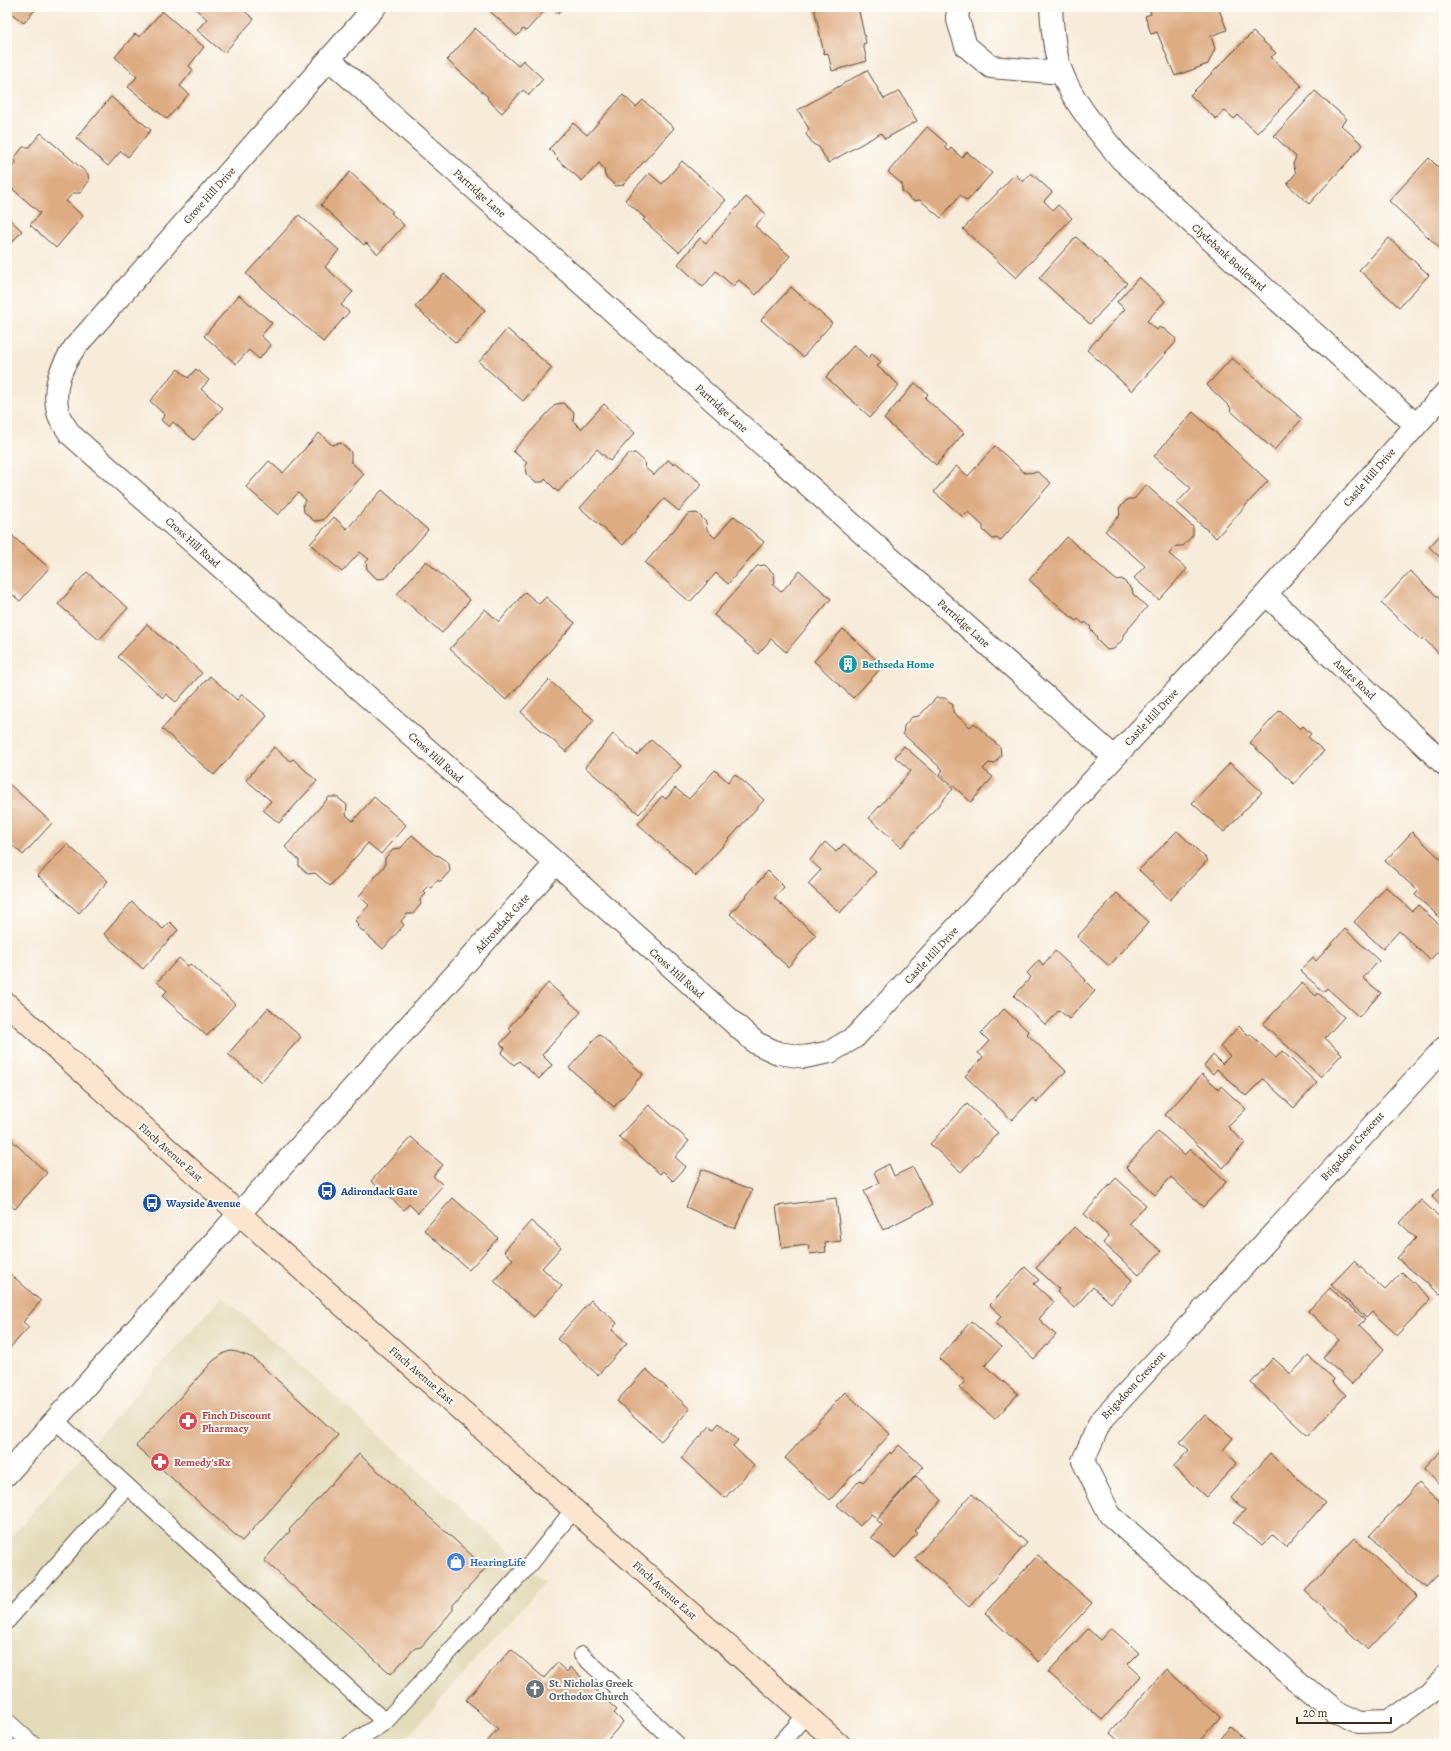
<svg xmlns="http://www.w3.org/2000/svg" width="1451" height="1751" font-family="Alegreya,serif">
<rect width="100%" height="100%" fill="#fdfcf7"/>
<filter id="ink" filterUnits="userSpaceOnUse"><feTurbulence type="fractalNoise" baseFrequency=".025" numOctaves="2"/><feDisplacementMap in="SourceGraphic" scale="8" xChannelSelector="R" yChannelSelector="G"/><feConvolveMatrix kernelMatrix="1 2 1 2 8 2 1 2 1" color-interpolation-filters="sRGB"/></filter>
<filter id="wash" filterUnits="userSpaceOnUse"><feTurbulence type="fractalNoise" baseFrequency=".012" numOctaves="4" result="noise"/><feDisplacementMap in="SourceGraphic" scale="16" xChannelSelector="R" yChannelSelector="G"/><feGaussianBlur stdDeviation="0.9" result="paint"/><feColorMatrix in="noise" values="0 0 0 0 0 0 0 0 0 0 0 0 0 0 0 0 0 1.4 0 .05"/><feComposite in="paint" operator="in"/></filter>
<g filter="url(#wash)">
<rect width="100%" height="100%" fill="#f7ebd9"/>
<path fill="#e4dbba" d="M222 1296 545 1582 401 1744H7V1541Z"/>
<g id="blocks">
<path fill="#deac83" d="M7 7H37L24 23 7 10Z
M193 7H243L242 9 254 19 224 53 197 30 207 19Z
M496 7H548L526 31 523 29 517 36 491 12Z
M549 7H563L557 14Z
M814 7H858L866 43 863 44 867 61 832 71 828 53 824 54Z
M1149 7H1218L1227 30 1211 36 1215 49 1208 64 1175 76 1157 32 1151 34 1145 16 1151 14Z
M162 11 204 47 189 66 193 70 180 86 189 94 167 119 128 87 137 77 115 57 135 34 140 37Z
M475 28 518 66 523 60 543 79 529 95 523 90 502 113 487 99 488 97 447 60Z
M1253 32 1276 53 1271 57 1302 86 1257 133 1238 115 1234 119 1224 110 1216 119 1190 95Z
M867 70 884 99 900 91 917 121 885 139 881 133 828 163 819 147 813 144 806 134 809 129 798 110Z
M1315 91 1347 119 1341 125 1363 145 1309 204 1287 184 1296 173 1293 164 1296 157 1274 136Z
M623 95 636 107 643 100 674 128 623 185 616 186 605 176 604 169 599 163 582 181 557 159 558 158 549 149 573 123 587 135Z
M111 97 151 130 128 157 121 151 108 166 76 138Z
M927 127 947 144 944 147 949 151 951 148 962 158 967 152 992 173 967 201 960 195 941 218 920 200 913 201 902 191V184L888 172Z
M41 133 88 174 89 181 80 193H73L66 201 83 216 56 248 30 225 40 213 7 184V173L16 163 15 157 23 147H29Z
M1429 158 1444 173V248L1442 250 1389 201Z
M682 161 726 200 679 252 643 220 645 218 625 200 649 173 662 184Z
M350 172 393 212 391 213 404 225 378 254 366 243 364 245 321 205Z
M1031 173 1052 192 1044 201 1053 210 1058 205 1072 218 1016 278 963 229 1015 174 1023 182Z
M746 197 766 214 755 226 790 256 756 295 739 280 733 286 716 271 703 287 678 264 700 238 706 243Z
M299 215 339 250 325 267 353 292 341 305 349 312 323 342 246 274Z
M7 217 22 231 7 248Z
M1076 237 1127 283 1090 324 1039 278Z
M1389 238 1429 275 1399 307 1359 270Z
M444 274 485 310 456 343 415 307Z
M1139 277 1165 301 1147 321 1157 330 1159 327 1162 329 1163 328 1176 339 1175 341 1176 342 1132 391 1087 350 1125 309 1117 302Z
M791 287 832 323 803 357 761 320Z
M239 295 272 323 261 336 271 345 259 359 249 350 236 364 204 336Z
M507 329 552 368 523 401 479 362Z
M854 345 868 358 872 354 881 362 877 366 899 385 870 417 826 377Z
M1232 358 1302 419 1274 450 1230 410 1231 408 1207 385Z
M178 369 188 378 196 369 209 380 201 389 223 408 194 440 173 422 169 427 161 420 165 415 150 401Z
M915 383 928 394 925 398 964 433 936 465 884 419Z
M563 403 574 413 573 421 581 429 604 404 635 433 610 461 597 449 558 492 545 479 543 482H535L526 474 525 465 527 463 513 451 556 404Z
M1193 412 1268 481 1216 538 1177 503 1191 488 1154 456Z
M319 433 332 445 341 443 351 452V462L364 474 323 520 314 521 304 512 303 504 306 500 298 493 278 515 246 487 269 461 283 473Z
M995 446 1025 473 1038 472 1051 483 1000 541 997 538 993 539 983 530V526L968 512 963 517 934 492 956 466 968 476Z
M635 453 644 461 645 468 654 475 668 460 673 464 675 462 702 484 679 511 664 499 623 545 580 508 628 454Z
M1146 485 1193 527V535L1183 546H1176L1169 554 1187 569 1159 600 1134 578 1145 566 1105 531 1120 515 1119 508 1128 499H1134Z
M382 490 428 530 386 578 377 579 367 569 366 562 369 559 360 552 342 572 310 544 334 517 347 529Z
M697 513 706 522 707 530 715 538 734 516 764 542 728 584 716 573 690 602 645 563 688 514Z
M7 531 49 568 20 601 7 590Z
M1444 531V561L1429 547Z
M1067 537 1116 580 1122 579 1132 589 1133 594 1147 607 1123 635V639L1114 649 1107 650 1097 640 1096 635 1090 629 1091 627 1085 622 1084 624 1078 619 1076 621 1029 580Z
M426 561 470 600 442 633 397 594Z
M765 565 774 574 775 582 773 585 781 592 800 571 831 599 786 652 771 639 758 654 714 615 757 566Z
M1410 571 1444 603V658L1423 638 1421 640 1381 603Z
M87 572 128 608 99 640 58 604Z
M525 592 539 604 546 597 575 623 506 700 450 649 485 609 499 622Z
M147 624 202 673 176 702 166 694 163 698 118 657Z
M843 629 883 666 853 698 814 661Z
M210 676 237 700 242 694 267 716 214 775 162 729Z
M549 680 594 720 566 752 521 712Z
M936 698H945L953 705V712L970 727 974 723 1000 747 1001 755 994 764 989 763 983 769 993 777 971 802 940 774 943 770 903 734 904 726 912 717 919 716Z
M1280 710 1300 729 1303 726 1311 734 1308 737 1324 751 1294 784 1250 743Z
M613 734 637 755 651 740 681 766 639 814 585 767Z
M904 746 953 789 901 847 869 818 911 771 895 757Z
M274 747 290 761 293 759 317 781 279 823 263 810 271 801 246 780Z
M1230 763 1262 792 1224 832 1192 803Z
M715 770 728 782 735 774 764 800 696 876 638 824 662 796 666 799 675 788 689 799Z
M7 782 52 823 23 855 7 840Z
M329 797H337L347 805 346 815 353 821 374 797 406 825 381 854 368 843 330 886 315 873 308 874 299 866V860L285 847Z
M1177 831 1208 860 1170 900 1139 870Z
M1412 832 1444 862V868L1442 871 1444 873V921L1415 895 1418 891 1385 861Z
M412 835 435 855 440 856 449 864 450 871 441 881H436L431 888 428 886 423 891 426 894 420 900 421 904 413 914H407L401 921 404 925 383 949 357 926 359 924 355 921 369 905 359 896 385 865V858L394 849 401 848Z
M825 842 836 852 844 844 876 872 840 913 808 884 821 870 810 860Z
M67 844 108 881 79 913 38 876Z
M768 871 784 887 774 898 816 935 788 967 730 914Z
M1386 887 1412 911 1418 905 1444 929V945L1430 960 1399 931 1383 949 1354 922Z
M1117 893 1149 922 1109 966 1077 937Z
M132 902 163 929 170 922 178 930 143 969 104 934Z
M1345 929 1379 961 1363 978 1381 993 1359 1017 1327 988 1324 992 1300 971 1313 957 1316 961Z
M1055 951 1086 980 1085 981 1095 991 1069 1019 1059 1010 1046 1025 1014 996 1031 977 1027 973 1039 960 1043 965Z
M179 958 188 966 190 964 235 1004 207 1036 162 996 167 991 157 982Z
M548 983 581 1012 542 1055 552 1065 539 1079 519 1061 514 1065 501 1053 505 1048 500 1044 512 1031 508 1028Z
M1302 983 1316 996 1318 993 1344 1017 1325 1038 1342 1054 1321 1077 1263 1024Z
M268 1008 301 1037 261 1082 228 1054Z
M1004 1009 1029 1032 1027 1034 1066 1071 1037 1102 1033 1098 1012 1120 965 1076 983 1057 978 1053 989 1041 981 1033Z
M1239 1026 1249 1036 1250 1034 1276 1058 1282 1051 1317 1083 1294 1108 1263 1079 1246 1096 1217 1069 1213 1074 1204 1066 1213 1055 1222 1064 1230 1056 1220 1047Z
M599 1034 643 1074 614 1107 569 1068Z
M1202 1074 1219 1089 1221 1086 1246 1109 1228 1127 1245 1143 1223 1168 1165 1115Z
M967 1104 998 1133 961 1172 930 1144Z
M649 1105 689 1141 675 1157 686 1167 673 1181 663 1171 660 1174 619 1137Z
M1158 1131 1184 1155 1190 1149 1226 1182 1203 1207 1171 1177 1155 1195 1126 1167Z
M7 1136 47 1173 15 1209 7 1202Z
M411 1137 443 1165 433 1176 443 1185 418 1213 409 1204 404 1210 371 1181Z
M889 1164 894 1176 913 1167 932 1205 883 1230 864 1191 879 1183 874 1172Z
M702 1169 752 1190 735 1229 686 1207Z
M1116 1178 1146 1205 1129 1223 1161 1251 1139 1275 1103 1243 1109 1236 1084 1214Z
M1444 1184V1208L1432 1197Z
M453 1198 498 1238 469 1270 424 1230Z
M836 1198 841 1241 825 1243 826 1252 810 1254 808 1245 782 1248 776 1206Z
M1421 1200 1444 1221V1290L1440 1294 1397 1258 1416 1238 1400 1223Z
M531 1221 561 1247 542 1268 562 1286 534 1317 494 1281 513 1259 504 1251Z
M1074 1227 1132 1280 1111 1303 1093 1287 1074 1308 1057 1292 1059 1289 1036 1268Z
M1354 1261 1385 1290 1402 1272 1431 1299 1397 1335 1372 1312 1366 1318 1331 1285Z
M1025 1267 1039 1280 1034 1284 1054 1302 1039 1319 1056 1335 1034 1359 995 1323 1002 1316 990 1305Z
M7 1271 41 1301 23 1322 29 1327 7 1351Z
M1330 1288 1365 1320 1359 1325 1384 1349 1352 1384 1323 1357 1339 1340 1308 1311Z
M591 1300 617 1323 612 1330 627 1343 598 1375 557 1339Z
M971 1321 1001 1347 985 1366 1018 1394 995 1419 959 1388 965 1381 939 1359Z
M231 1351 237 1352 253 1358 338 1435 242 1541 136 1446 213 1361 224 1353Z
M1308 1356 1334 1379 1332 1382 1346 1395 1308 1436 1251 1383 1273 1358 1291 1374Z
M646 1369 690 1409 661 1441 617 1401Z
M845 1392 890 1434 830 1500 785 1458Z
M1205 1414 1233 1438 1223 1450 1237 1463 1206 1497 1173 1467 1189 1450 1180 1442Z
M719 1423 738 1440 733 1446 754 1466 725 1498 681 1458 710 1426 714 1429Z
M899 1445 923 1467 877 1518 871 1514 860 1526 837 1505 860 1480 863 1482 890 1452 891 1454Z
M1444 1447V1488L1423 1469Z
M359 1454 486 1568 453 1605V1610L421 1647 415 1648 391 1674 264 1560 290 1531 289 1530Z
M1270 1454 1325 1503 1286 1547 1273 1535 1262 1546 1234 1522 1245 1510 1231 1498Z
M916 1476 942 1500 914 1531 917 1533 895 1558 871 1537 882 1525 877 1520Z
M1419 1483 1444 1506V1571L1427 1589 1369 1536Z
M972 1494 1027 1543 969 1607 915 1558Z
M1355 1538 1418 1597 1368 1650 1305 1591Z
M1038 1555 1092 1603 1039 1662 985 1613Z
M1111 1628 1139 1653 1128 1664 1141 1676 1102 1720 1048 1672 1088 1629 1100 1640Z
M511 1649 544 1678 557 1663 567 1672 570 1667 617 1710 614 1713 623 1722 604 1744H485L498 1729 466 1700Z
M1166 1669 1220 1717 1197 1744H1122L1110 1733Z
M1230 1727 1249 1744H1215Z"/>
</g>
</g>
<g filter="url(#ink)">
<use href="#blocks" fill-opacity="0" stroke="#57473a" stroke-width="1"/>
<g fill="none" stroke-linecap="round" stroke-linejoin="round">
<g stroke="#57473a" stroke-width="18">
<path id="service" d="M55 1420 385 1722
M7 1621 127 1486
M582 1655 677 1744
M7 1721 32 1744
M350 1744 385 1722 532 1562 574 1509
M780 1744 806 1715"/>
</g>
<g stroke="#57473a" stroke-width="24">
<path id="minor" d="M375 7 75 347C61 367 52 386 58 412 59 419 66 427 70 434L556 863 756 1043 778 1053 805 1057 830 1052 855 1037 1266 594 1444 394
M959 7 957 17 966 46 991 67 1062 73
M1051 7C1052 25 1055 57 1062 73 1074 104 1100 133 1121 159L1415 424
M330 60 1114 757
M1266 594 1444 764
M1444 1048 1100 1422 1083 1461 1110 1515 1296 1680 1334 1711 1359 1723 1388 1722 1428 1693 1444 1677
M239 1214 556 863"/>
</g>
<g stroke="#57473a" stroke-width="24">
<path id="tertiary" d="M7 1474 239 1214"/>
</g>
<g stroke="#57473a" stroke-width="24">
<path id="secondary" d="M7 1004 273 1244 839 1744"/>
</g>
<use href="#service" stroke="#fff" stroke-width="16"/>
<use href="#minor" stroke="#fff" stroke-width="22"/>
<use href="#tertiary" stroke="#fff" stroke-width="22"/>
<use href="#secondary" stroke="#fce5cf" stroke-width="22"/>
</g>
</g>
<defs>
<g id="building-disc" transform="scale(1)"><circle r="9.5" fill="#0f9aa8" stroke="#fdfcf7"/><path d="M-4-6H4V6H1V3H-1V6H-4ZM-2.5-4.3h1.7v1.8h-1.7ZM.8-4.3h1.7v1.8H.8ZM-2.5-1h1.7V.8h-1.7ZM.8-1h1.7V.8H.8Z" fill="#fff"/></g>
<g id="bus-disc" transform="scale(1)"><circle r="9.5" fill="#1a4fb4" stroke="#fdfcf7"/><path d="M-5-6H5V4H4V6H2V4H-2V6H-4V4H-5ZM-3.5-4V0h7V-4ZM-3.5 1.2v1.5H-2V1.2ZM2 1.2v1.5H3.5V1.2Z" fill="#fff"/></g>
<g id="pharmacy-disc" transform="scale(1)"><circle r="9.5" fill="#e0444e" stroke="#fdfcf7"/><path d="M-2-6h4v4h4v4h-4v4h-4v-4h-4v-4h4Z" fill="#fff"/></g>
<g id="shop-disc" transform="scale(1)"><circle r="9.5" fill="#3f7fe0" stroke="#fdfcf7"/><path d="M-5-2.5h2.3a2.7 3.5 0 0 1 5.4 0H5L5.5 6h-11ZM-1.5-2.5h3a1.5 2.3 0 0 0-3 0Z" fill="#fff"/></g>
<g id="church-disc" transform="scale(1)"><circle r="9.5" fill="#6b7280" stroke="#fdfcf7"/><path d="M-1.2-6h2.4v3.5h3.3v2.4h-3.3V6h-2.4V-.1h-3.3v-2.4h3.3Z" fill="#fff"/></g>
</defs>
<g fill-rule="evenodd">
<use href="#building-disc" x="848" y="664"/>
<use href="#bus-disc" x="327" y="1191"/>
<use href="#bus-disc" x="152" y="1203"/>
<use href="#pharmacy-disc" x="188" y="1421"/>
<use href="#pharmacy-disc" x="160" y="1462"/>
<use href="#shop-disc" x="456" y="1562"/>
<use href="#church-disc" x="535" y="1689"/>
</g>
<g text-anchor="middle" stroke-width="4" stroke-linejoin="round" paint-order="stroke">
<g font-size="11" fill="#3b2a1e" stroke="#fdfcf7">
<text transform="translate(480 193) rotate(42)" y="4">Partridge Lane</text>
<text transform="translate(209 195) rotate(-48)" y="4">Grove Hill Drive</text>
<text transform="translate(1229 257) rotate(42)" y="4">Clydebank Boulevard</text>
<text transform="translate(722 408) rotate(42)" y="4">Partridge Lane</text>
<text transform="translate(1369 477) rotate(-49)" y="4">Castle Hill Drive</text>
<text transform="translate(193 542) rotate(42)" y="4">Cross Hill Road</text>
<text transform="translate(964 623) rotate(42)" y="4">Partridge Lane</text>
<text transform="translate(1355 679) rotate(44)" y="4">Andes Road</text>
<text transform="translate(1151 717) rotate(-47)" y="4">Castle Hill Drive</text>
<text transform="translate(436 757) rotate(42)" y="4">Cross Hill Road</text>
<text transform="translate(502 923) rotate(-48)" y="4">Adirondack Gate</text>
<text transform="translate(931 955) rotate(-47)" y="4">Castle Hill Drive</text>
<text transform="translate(677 973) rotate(42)" y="4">Cross Hill Road</text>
<text transform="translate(1352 1146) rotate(-48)" y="4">Brigadoon Crescent</text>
<text transform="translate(171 1152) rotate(42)" y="4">Finch Avenue East</text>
<text transform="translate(422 1375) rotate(41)" y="4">Finch Avenue East</text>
<text transform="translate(1133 1385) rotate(-47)" y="4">Brigadoon Crescent</text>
<text transform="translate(665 1590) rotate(42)" y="4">Finch Avenue East</text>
</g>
<g font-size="11" font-weight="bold" fill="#0d838f" stroke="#fdfcf7" text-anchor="start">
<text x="862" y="668">Bethseda Home</text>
</g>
<g font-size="11" font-weight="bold" fill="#164399" stroke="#fdfcf7" text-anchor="start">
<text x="341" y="1195">Adirondack Gate</text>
<text x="166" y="1207">Wayside Avenue</text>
</g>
<g font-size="11" font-weight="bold" fill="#be3a42" stroke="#fdfcf7" text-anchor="start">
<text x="202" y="1419">Finch Discount<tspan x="202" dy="13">Pharmacy</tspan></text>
<text x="174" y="1466">Remedy'sRx</text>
</g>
<g font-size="11" font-weight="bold" fill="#366cbe" stroke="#fdfcf7" text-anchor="start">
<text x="470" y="1566">HearingLife</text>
</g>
<g font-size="11" font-weight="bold" fill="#5b616d" stroke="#fdfcf7" text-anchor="start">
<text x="549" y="1687">St. Nicholas Greek<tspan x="549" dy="13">Orthodox Church</tspan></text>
</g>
</g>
<rect width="1451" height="1751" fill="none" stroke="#fdfcf7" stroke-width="24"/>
<path d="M1297 1717v6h94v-6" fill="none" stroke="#3b2a1e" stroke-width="2"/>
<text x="1303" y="1717" font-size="12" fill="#3b2a1e" stroke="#fdfcf7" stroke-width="3" paint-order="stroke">20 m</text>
</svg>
